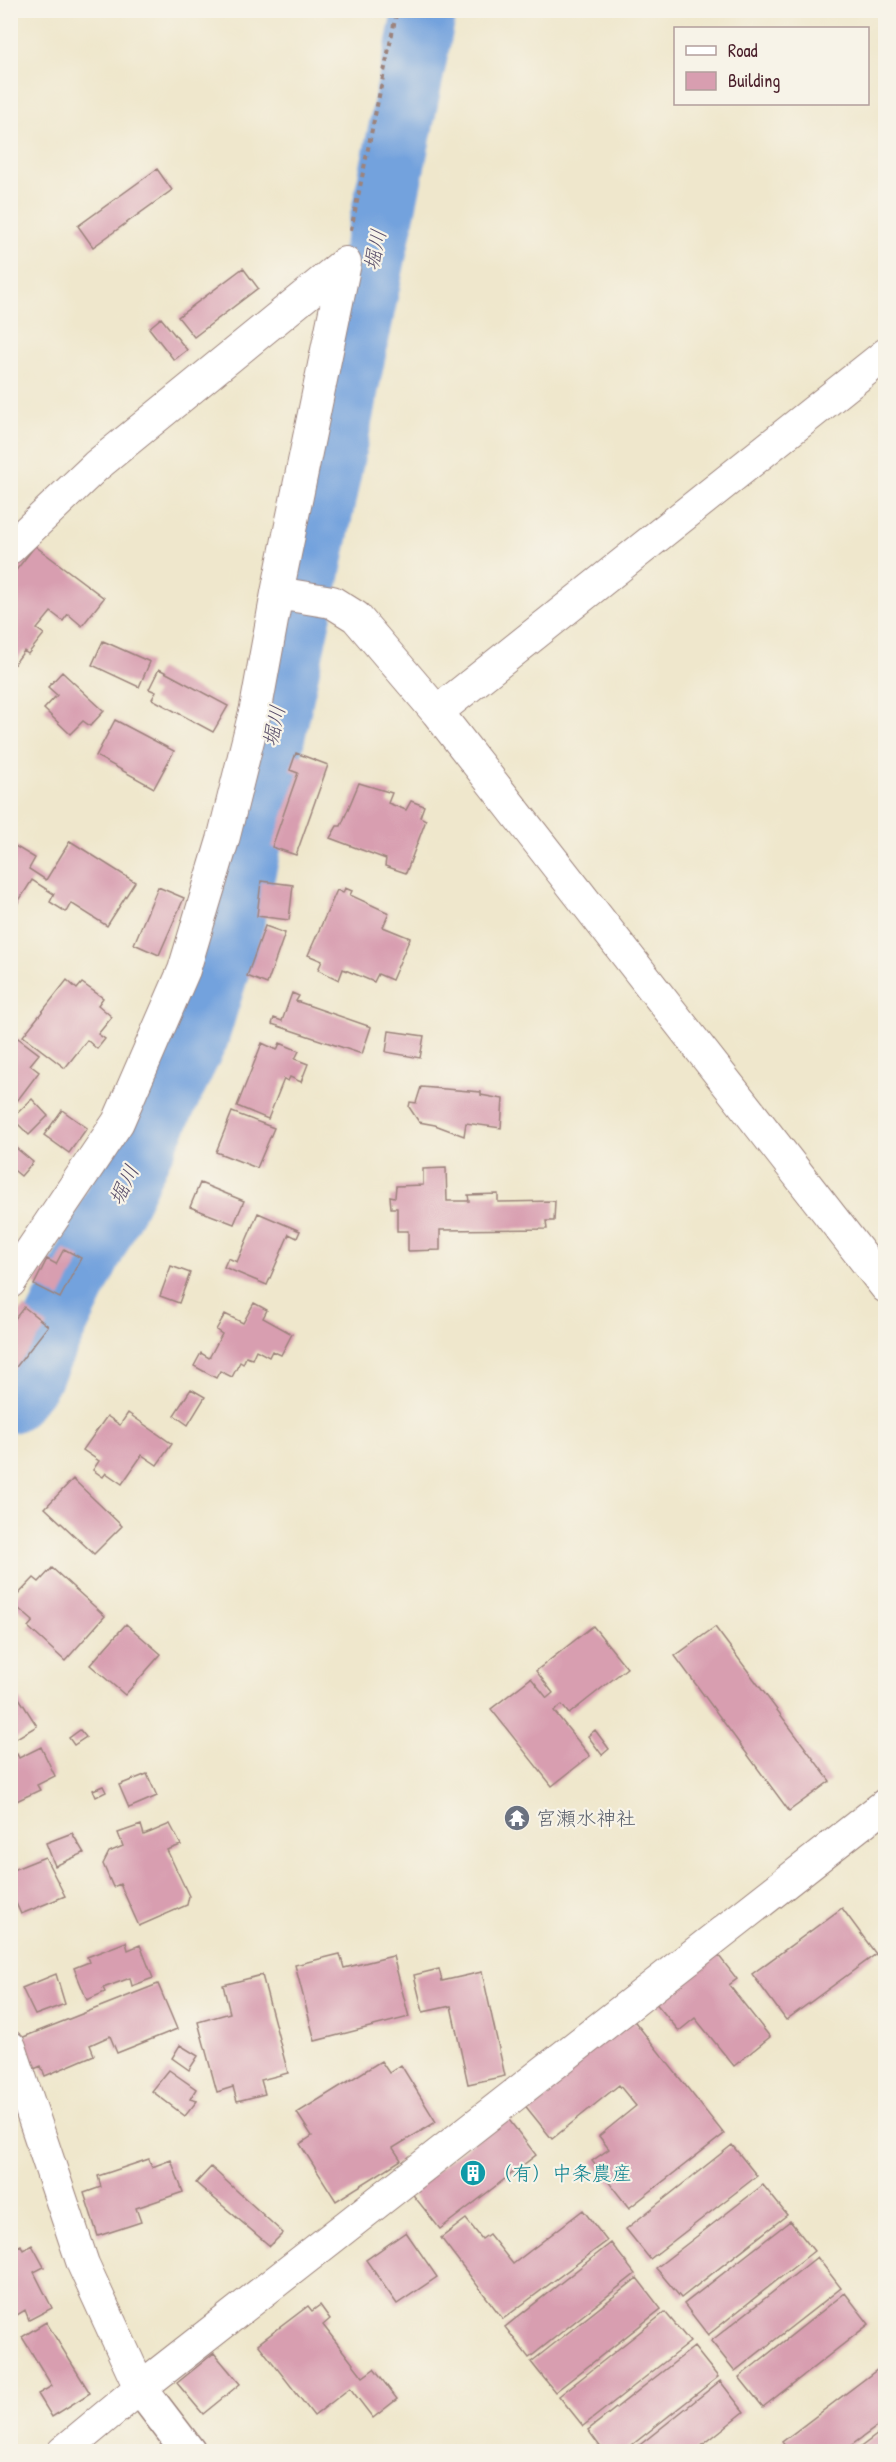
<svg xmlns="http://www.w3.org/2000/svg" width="896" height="2462" font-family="'Patrick Hand','Klee One',sans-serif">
<rect width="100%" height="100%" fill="#f7f3e8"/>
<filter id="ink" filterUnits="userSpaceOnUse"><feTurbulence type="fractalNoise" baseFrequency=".0167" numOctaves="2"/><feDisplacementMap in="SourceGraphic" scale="12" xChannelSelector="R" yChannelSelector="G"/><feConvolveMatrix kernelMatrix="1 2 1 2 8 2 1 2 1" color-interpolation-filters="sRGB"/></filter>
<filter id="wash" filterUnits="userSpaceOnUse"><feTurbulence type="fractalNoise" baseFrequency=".008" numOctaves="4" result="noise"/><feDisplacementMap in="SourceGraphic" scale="24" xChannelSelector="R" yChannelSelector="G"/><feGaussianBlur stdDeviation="1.35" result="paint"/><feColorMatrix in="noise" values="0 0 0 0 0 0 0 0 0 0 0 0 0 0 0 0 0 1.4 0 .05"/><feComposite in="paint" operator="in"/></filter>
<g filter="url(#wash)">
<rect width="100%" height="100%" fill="#efe7cc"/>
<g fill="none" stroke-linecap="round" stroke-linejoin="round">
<path stroke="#73a2dd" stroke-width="64" d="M10 1401 29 1378 197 1036 235 912 307 580 425 10"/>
</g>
<g id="blocks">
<path fill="#d89eb0" d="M157 169 172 190 93 247 78 226Z
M243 268 258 288 194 337 178 317Z
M161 318 187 350 174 360 149 328Z
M35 546 104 598 82 626 68 614 63 621 51 612 37 629 44 634 28 654 24 651 12 667 10 665V578Z
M103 641 150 662 139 687 92 665Z
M159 669 228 706 213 732 152 699 156 692 149 689Z
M62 672 104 711 90 726 83 721 70 734 44 709 57 695 48 687Z
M115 720 174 751 154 788 96 756Z
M296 753 328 765 296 855 272 847 298 773 290 770Z
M359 783 392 793 388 803 406 810 411 801 424 806 420 817 426 820 406 873 385 866 386 859 330 838 337 826H341Z
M70 841 135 882 107 926 71 903 66 912 50 902 54 894 32 880 10 915V843L35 858 29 869 46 880Z
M261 881 293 885 289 920 257 916Z
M158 887 184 898 159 955 134 944Z
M345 888 352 891 350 895 389 913 383 927 410 938 392 980 378 974 374 982 343 969 339 980 318 970 322 961 308 955 337 890 343 893Z
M265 926 285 933 267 984 247 976Z
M67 980 77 989 82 983 103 998 98 1005 112 1017 98 1034 105 1039 97 1049 87 1040 65 1068 23 1036Z
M292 993 299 996 296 1001 371 1027 362 1054 272 1024 274 1018 282 1021Z
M389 1031 424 1036 420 1058 386 1052Z
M18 1038 39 1054 30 1065 39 1072 17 1101 10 1097V1047Z
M262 1043 277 1050 280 1043 299 1051 295 1059 308 1064 301 1082 290 1077 288 1081 284 1079 268 1119 237 1106Z
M421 1087 481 1092V1095L503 1099 501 1128 466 1123 464 1136 435 1125 419 1122 409 1107 410 1102 416 1103Z
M32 1099 48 1116 29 1135 12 1118Z
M62 1110 87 1128 69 1153 44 1135Z
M232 1112 274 1128 257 1168 216 1152Z
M10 1143 33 1162 21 1176 10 1167Z
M446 1168 447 1201H469L468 1195 498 1194V1202L555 1201 554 1221H546L547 1229 440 1230V1250L408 1251V1231H397V1208H391L390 1196 395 1197 396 1186 423 1185V1169Z
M200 1183 244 1201 234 1224 190 1207Z
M258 1213 300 1231 297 1238 289 1234 267 1285 224 1267 228 1258 237 1262Z
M64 1249 81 1258 60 1298 34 1285 47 1259 56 1264Z
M171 1266 190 1273 179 1303 160 1296Z
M254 1303 267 1310 263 1318 292 1334 281 1355 272 1351 269 1357 256 1350 252 1359 246 1357 243 1364 240 1362 232 1377 220 1371 216 1378 194 1366 201 1353 209 1358 222 1334 216 1330 225 1314 243 1323Z
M24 1307 48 1326 13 1371 10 1369V1325Z
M191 1389 205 1397 188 1425 174 1415Z
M128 1413 172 1444 157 1465 142 1455 122 1484 106 1473 103 1477 93 1470 99 1461 83 1450 107 1416 120 1425Z
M73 1479 122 1526 94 1554 45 1508Z
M52 1568 105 1616 65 1661 28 1627 33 1621 11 1602 34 1578 39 1582Z
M126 1624 161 1654 125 1695 90 1665Z
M593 1626 627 1668 569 1714 562 1705 554 1711 590 1756 552 1786 491 1709 531 1678 547 1698 553 1693 536 1671Z
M715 1627 830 1781 789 1811 675 1656Z
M10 1684 37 1726 10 1742Z
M80 1730 86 1737 74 1745 69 1738Z
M595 1730 609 1749 602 1755 588 1736Z
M41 1747 55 1776 37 1785 40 1790 10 1804V1765L13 1764 10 1757 17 1754 19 1758Z
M147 1774 157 1796 129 1808 119 1785Z
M103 1786 106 1792 96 1797 93 1790Z
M170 1824 181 1845 167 1850 189 1896 187 1905 139 1926 120 1884 113 1887 103 1864 109 1852 123 1846 118 1833 141 1825 144 1835Z
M72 1833 84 1853 55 1866 46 1843Z
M45 1857 65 1896 21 1914 10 1890V1871Z
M842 1908 876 1954 786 2020 752 1974Z
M126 1942 128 1950 140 1945 153 1978 132 1986 130 1978 103 1988 105 1992 87 2000 74 1968 89 1962 87 1957Z
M715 1951 737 1979 729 1985 770 2037 734 2066 695 2018 679 2031 654 2001Z
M340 1954 344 1968 393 1956 409 2017 315 2041 295 1965Z
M439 1969 442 1981 482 1972 505 2076 468 2084 451 2006 423 2012 414 1975Z
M56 1974 65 2004 35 2015 22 1988Z
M262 1975 288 2073 261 2080 265 2094 237 2101 233 2087 217 2092 198 2022 230 2013 223 1985Z
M158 1984 177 2029 117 2053 110 2036 90 2045 94 2055 45 2076 41 2066 34 2069 21 2038Z
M628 2013 724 2134 629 2208 592 2161 609 2149 599 2136 636 2106 619 2085 552 2139 519 2098Z
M180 2045 198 2056 189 2070 172 2058Z
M381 2061 389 2073 401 2065 436 2122 393 2148 401 2160 336 2201 300 2144 312 2136 297 2113Z
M169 2070 196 2089 190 2099 197 2101 185 2116 152 2091Z
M506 2116 536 2155 440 2229 410 2191Z
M732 2145 757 2176 650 2259 626 2229Z
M149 2159 152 2167 171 2160 183 2192 136 2208 141 2222 98 2236 84 2193 101 2187 98 2176Z
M211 2167 283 2233 270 2246 196 2183Z
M763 2185 787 2215 681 2298 656 2268Z
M583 2210 607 2241 503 2319 441 2238 466 2219 482 2239 489 2234 513 2264Z
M790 2221 814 2251 708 2335 684 2304Z
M406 2232 437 2277 397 2304 366 2260Z
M611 2243 635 2274 529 2358 505 2327Z
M21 2245 23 2250 32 2245 44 2267 34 2272 52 2308 29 2320 25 2310 12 2318 10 2315V2250Z
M817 2257 841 2288 735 2371 711 2341Z
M637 2278 661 2309 555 2392 531 2362Z
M845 2293 869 2324 763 2407 739 2377Z
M320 2305 330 2319 323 2325 363 2377 374 2369 397 2399 373 2418 350 2388 314 2416 258 2344 308 2306 312 2311Z
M665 2312 690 2342 583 2426 559 2396Z
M46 2322 90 2393 52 2417 38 2394 52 2386 22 2337Z
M694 2347 718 2377 623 2452H604L588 2430Z
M214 2353 240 2384 203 2414 177 2383Z
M886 2363V2420L842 2452H790L782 2442Z
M720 2381 744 2412 694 2452H631Z
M886 2428V2452H854Z"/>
</g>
</g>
<g filter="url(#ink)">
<use href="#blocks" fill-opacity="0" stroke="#9c837c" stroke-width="1.5"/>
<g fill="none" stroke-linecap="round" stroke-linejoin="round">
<g stroke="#9c837c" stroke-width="34">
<path id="minor" d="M10 548 96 466 345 263
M277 593 332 602 356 617 437 712 886 1287
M437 712 886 354
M10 1282 118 1122 184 970 223 840 256 708 277 593 345 263
M10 2047 83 2264 140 2388
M63 2452 140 2388 886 1804"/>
</g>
<g stroke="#9c837c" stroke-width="36">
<path id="tertiary" d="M140 2388 189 2452"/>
</g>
<path stroke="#9c837c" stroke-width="4" stroke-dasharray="4.5 4.5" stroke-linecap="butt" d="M351 230 397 10"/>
<use href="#minor" stroke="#fff" stroke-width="32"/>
<use href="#tertiary" stroke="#fff" stroke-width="33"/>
</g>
</g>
<defs>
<g id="temple-disc" transform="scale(1.35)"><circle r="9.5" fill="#6b7280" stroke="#f7f3e8"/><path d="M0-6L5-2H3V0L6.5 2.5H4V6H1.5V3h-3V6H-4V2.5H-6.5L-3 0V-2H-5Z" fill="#fff"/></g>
<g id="building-disc" transform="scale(1.35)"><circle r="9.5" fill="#0f9aa8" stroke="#f7f3e8"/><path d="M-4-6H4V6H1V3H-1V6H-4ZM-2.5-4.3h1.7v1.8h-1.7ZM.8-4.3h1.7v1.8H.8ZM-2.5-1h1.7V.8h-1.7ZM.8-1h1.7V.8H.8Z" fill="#fff"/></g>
</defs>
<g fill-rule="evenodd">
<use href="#temple-disc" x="517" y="1818"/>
<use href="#building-disc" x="473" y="2173"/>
</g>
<g text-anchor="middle" stroke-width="4.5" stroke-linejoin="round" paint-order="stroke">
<g font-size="20" fill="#5b616d" stroke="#f7f3e8" text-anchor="start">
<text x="536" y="1825">宮瀬水神社</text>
</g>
<g font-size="20" fill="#0d838f" stroke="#f7f3e8" text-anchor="start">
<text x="492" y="2180">（有）中条農産</text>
</g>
<g font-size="21" font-style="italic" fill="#584d69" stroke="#f7f3e8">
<text transform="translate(375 250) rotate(-78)" y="7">堀川</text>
<text transform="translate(274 726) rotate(-78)" y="7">堀川</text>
<text transform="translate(124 1185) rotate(-64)" y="7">堀川</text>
</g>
</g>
<rect width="896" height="2462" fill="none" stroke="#f7f3e8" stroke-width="36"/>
<rect x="674" y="27" width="195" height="78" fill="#f7f3e8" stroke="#b29e9c" stroke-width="1.5"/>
<rect x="686" y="46" width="30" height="9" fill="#ffffff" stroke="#b29e9c" stroke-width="1.5"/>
<text x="728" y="57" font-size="18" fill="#4a1f2b">Road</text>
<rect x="686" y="72" width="30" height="18" fill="#d89eb0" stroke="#b29e9c" stroke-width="1.5"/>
<text x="728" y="87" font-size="18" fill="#4a1f2b">Building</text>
</svg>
